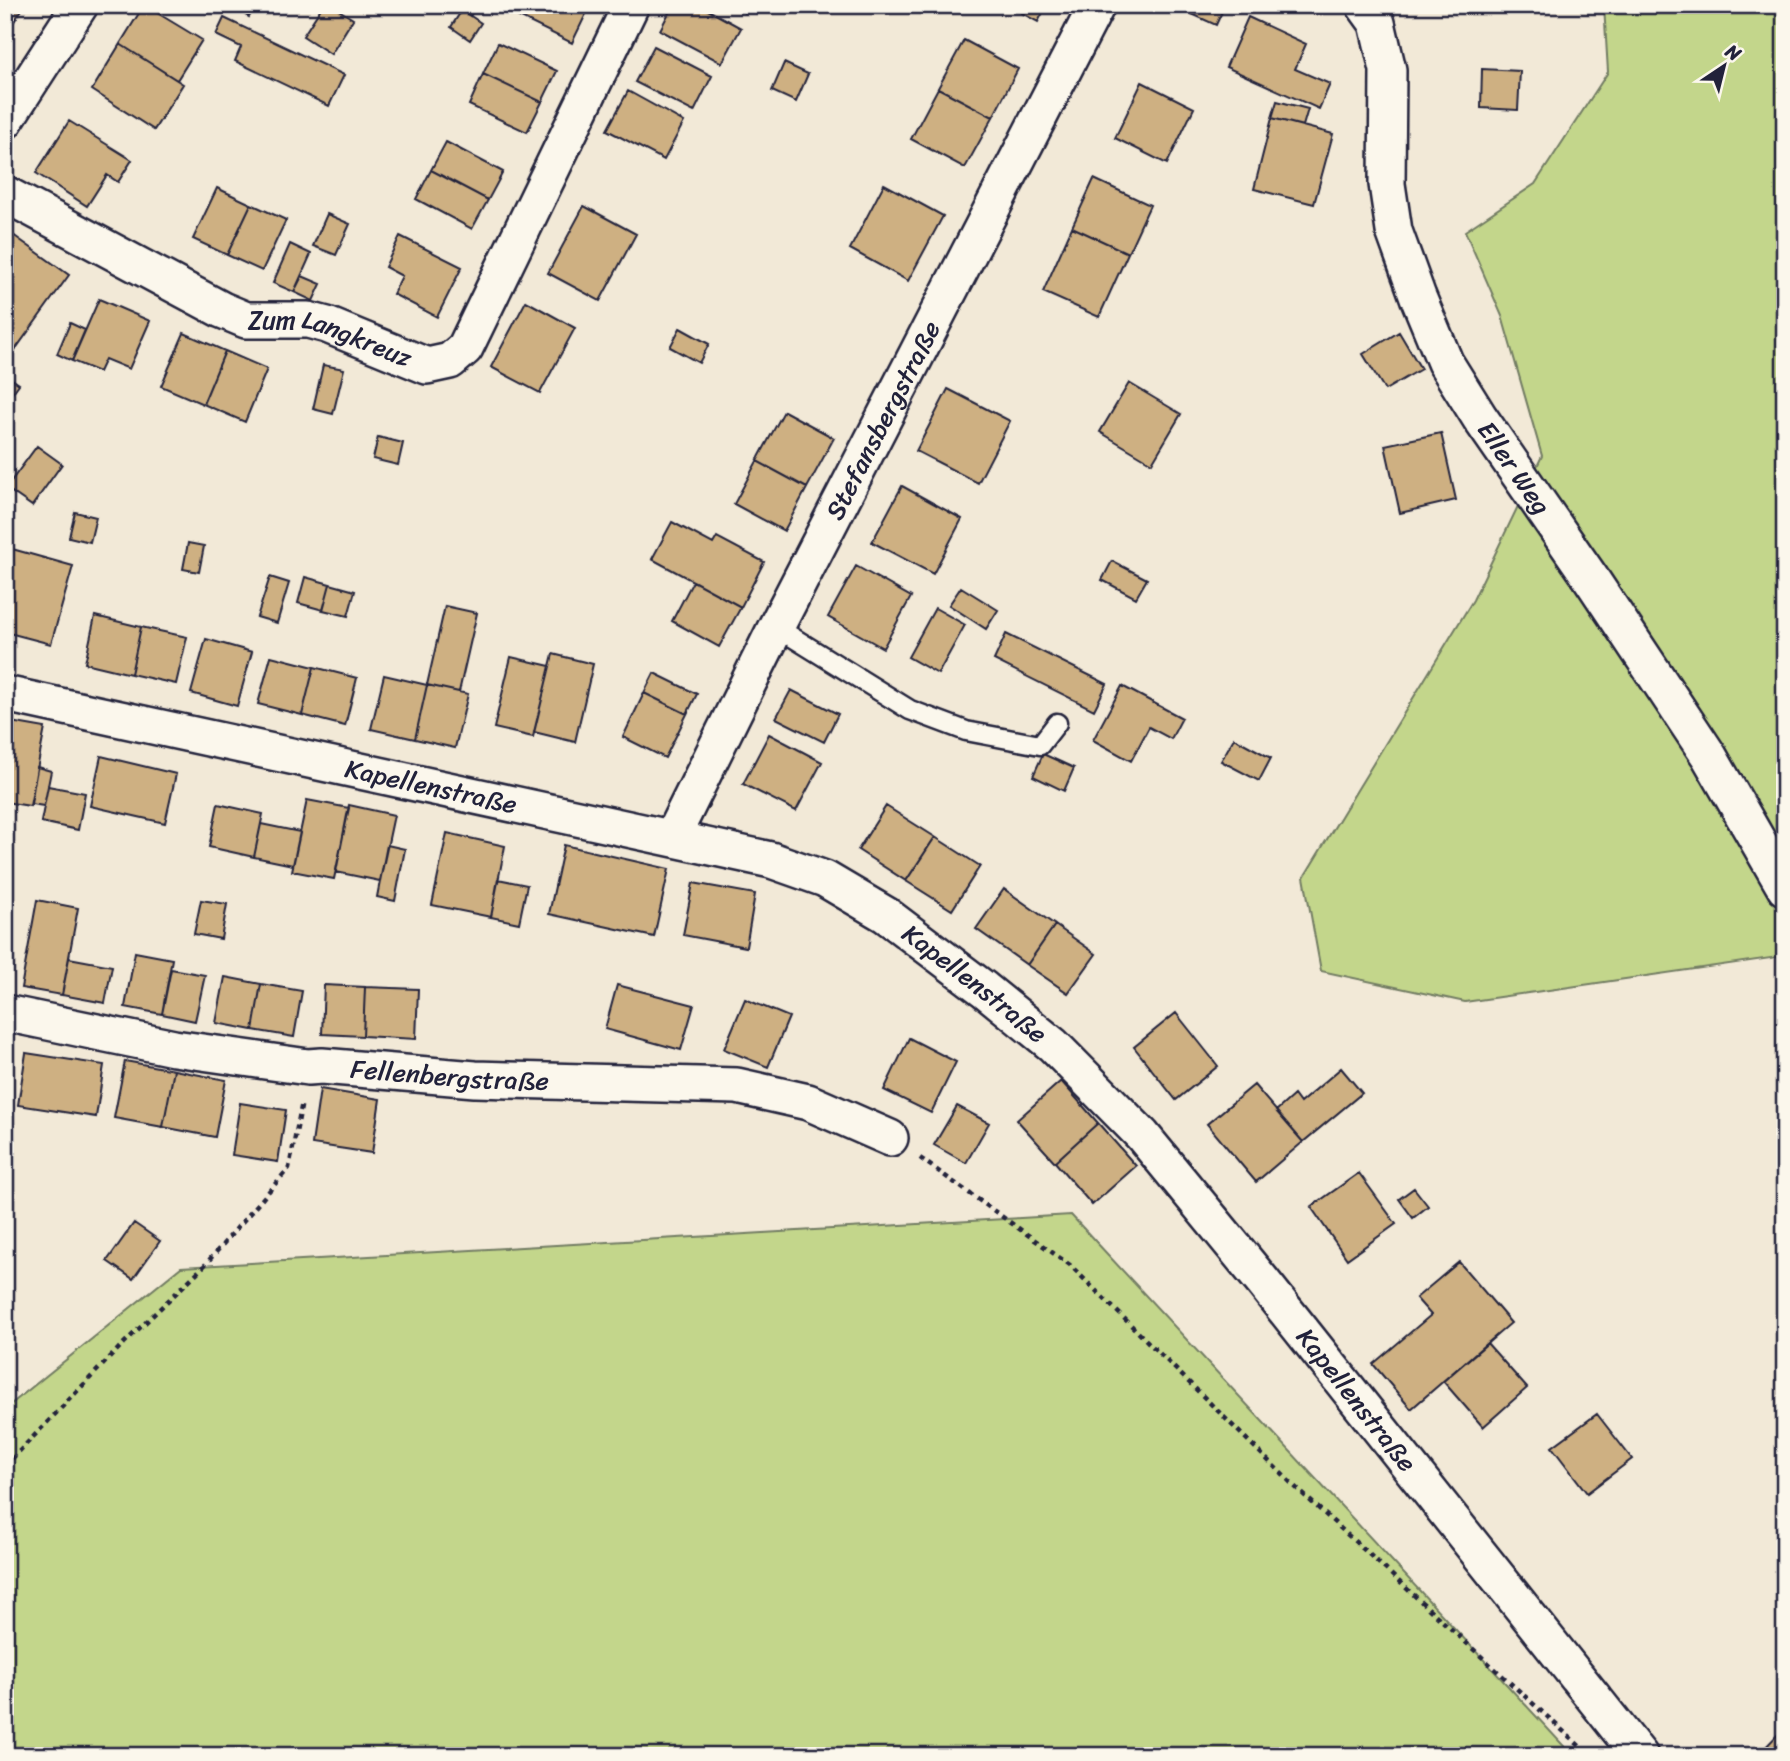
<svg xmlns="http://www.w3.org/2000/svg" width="1790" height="1761" font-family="Sriracha,sans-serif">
<rect width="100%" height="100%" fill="#f2e9d7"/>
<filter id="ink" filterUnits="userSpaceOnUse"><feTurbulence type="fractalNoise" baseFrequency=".0143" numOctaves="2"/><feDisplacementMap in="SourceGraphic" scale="14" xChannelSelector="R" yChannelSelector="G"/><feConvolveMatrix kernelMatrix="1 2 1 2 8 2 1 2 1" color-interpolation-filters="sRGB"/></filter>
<g filter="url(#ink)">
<path fill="#c3d68b" stroke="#727c63" stroke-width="2" d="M1604 5H1785V956L1465 1002 1321 971 1304 877 1473 600 1542 456 1502 316 1465 231 1535 184 1608 72Z
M1071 1215 1573 1756H5V1409L181 1267Z"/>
<path fill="#ceb082" stroke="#22223b" stroke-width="2" d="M5 5H25L5 35Z
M144 5 202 40 177 80 120 44Z
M229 5H256L249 17Z
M323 5H331L353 19 331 54 303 36Z
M454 5H477L470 16Z
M520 5H573L587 12 572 43 515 15Z
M673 5H699L741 28 722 63 660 30Z
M729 5H749L745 13Z
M1007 5H1047L1038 22Z
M1172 5H1225L1216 25Z
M462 10 481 23 470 40 451 27Z
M1248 17 1306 44 1295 69 1330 84 1319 109 1226 67Z
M224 18 344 75 329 106 235 61 241 47 216 35Z
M964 40 1018 69 993 117 938 88Z
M498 43 557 71 542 102 483 74Z
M120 44 183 84 154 130 92 90Z
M654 46 712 76 694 112 635 82Z
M784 63 808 74 796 102 772 91Z
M1482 69 1520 71 1518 110 1481 108Z
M483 74 542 102 527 132 469 105Z
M1142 82 1194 108 1167 164 1115 138Z
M938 88 993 117 965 168 911 139Z
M628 91 684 122 664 160 607 130Z
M1277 101 1308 109 1303 126 1272 118Z
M1272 118 1333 134 1314 204 1254 189Z
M69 121 132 160 118 182 107 175 87 206 36 173Z
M446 142 503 172 488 200 431 170Z
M431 170 488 200 472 229 416 199Z
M1094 179 1150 205 1128 253 1072 227Z
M884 184 943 216 908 281 850 249Z
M217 188 251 204 227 255 193 239Z
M251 204 286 220 262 271 227 255Z
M584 206 636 234 600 301 548 273Z
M327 214 350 224 336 255 313 246Z
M1072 227 1128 253 1099 317 1043 292Z
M9 232 69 275 12 354 5 349V237Z
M400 236 462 267 437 317 393 294 402 276 385 267Z
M290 244 311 254 294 292 273 283Z
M302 276 321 284 313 301 294 292Z
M99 299 150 321 129 369 105 359 99 372 72 361Z
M526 301 575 328 540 393 491 367Z
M70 323 85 330 72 361 57 354Z
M680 328 709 344 699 363 670 347Z
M1399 332 1421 369 1385 390 1363 354Z
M184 333 225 351 203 404 161 386Z
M225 351 267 369 245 422 203 404Z
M323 365 344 369 333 414 313 409Z
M5 374 19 384 5 403Z
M1129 383 1181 414 1152 463 1100 432Z
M948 389 1010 421 978 483 916 451Z
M784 411 834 438 807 488 757 461Z
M1441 433 1456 500 1400 513 1385 445Z
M378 437 403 443 398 465 373 459Z
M37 446 62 464 32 506 6 488Z
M757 461 807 488 784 531 734 504Z
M902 486 962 519 933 574 872 542Z
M75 512 96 517 90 542 69 537Z
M672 522 713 544 717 537 764 562 741 607 652 559Z
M188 543 204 546 199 572 183 569Z
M5 547 73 566 51 644 5 632Z
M1112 561 1147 579 1136 598 1102 580Z
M856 566 911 597 883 648 828 617Z
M270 577 289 583 277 623 257 617Z
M305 577 330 584 323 610 298 603Z
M693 581 741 607 719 647 672 621Z
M330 584 355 591 348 616 323 610Z
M961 587 998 610 986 629 949 605Z
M445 606 477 613 459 692 427 685Z
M935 608 965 625 938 674 908 657Z
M95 616 141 627 131 674 85 663Z
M141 627 187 637 176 684 131 674Z
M1006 634 1107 684 1094 710 994 660Z
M206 639 252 652 237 706 191 693Z
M553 654 593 664 575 742 534 732Z
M271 656 314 667 302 715 258 704Z
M511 657 550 666 533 737 494 728Z
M314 667 357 678 345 726 302 715Z
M654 673 697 694 687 714 644 693Z
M384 675 427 685 415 739 371 729Z
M427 685 468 694 455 748 415 739Z
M1122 686 1182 718 1171 739 1149 727 1131 761 1093 740Z
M791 690 838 714 824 742 776 718Z
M644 693 687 714 665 758 623 737Z
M5 721 45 728 30 806 5 802Z
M769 734 822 762 796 811 743 784Z
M1234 738 1271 758 1259 781 1221 761Z
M1043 754 1074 768 1064 791 1033 776Z
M101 756 176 774 165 823 90 806Z
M37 767 51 771 44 806 31 804Z
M48 786 85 793 78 830 41 822Z
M307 800 349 808 334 879 292 871Z
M218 804 263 814 254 857 209 847Z
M349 805 394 815 380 881 336 872Z
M886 806 935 837 906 881 858 850Z
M261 824 300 832 293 865 254 857Z
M447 833 505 846 491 917 432 905Z
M935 837 980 866 952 910 906 881Z
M387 845 405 849 395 901 377 897Z
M564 845 669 869 654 937 549 914Z
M498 879 527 885 519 923 491 917Z
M693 883 755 894 746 947 683 935Z
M1004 889 1055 925 1027 965 976 929Z
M37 900 78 908 62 995 21 988Z
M201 900 227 904 221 939 194 934Z
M1055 925 1096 954 1068 993 1027 965Z
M135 952 172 959 162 1014 125 1007Z
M69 958 112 966 105 1003 62 995Z
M171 969 205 975 195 1021 162 1014Z
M225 977 261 984 253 1030 216 1023Z
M261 984 302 991 294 1037 253 1030Z
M324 985 365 987 363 1036 322 1034Z
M617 985 694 1005 681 1050 605 1029Z
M365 987 418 989 416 1039 363 1036Z
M745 999 789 1017 768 1067 724 1049Z
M1176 1013 1218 1066 1176 1100 1134 1047Z
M909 1038 956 1062 931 1113 884 1090Z
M26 1053 104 1065 96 1117 18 1105Z
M125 1061 174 1070 163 1127 114 1118Z
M1341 1068 1362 1093 1303 1142 1276 1111 1294 1095 1300 1103Z
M174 1070 226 1080 215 1137 163 1127Z
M1061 1081 1098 1123 1055 1162 1017 1120Z
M1254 1085 1303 1142 1256 1182 1207 1124Z
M320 1089 380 1099 372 1153 312 1144Z
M240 1103 286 1110 278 1162 232 1155Z
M957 1106 989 1123 966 1163 934 1145Z
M1098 1123 1136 1166 1092 1205 1055 1162Z
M1359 1173 1396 1224 1347 1259 1311 1207Z
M1414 1188 1428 1206 1413 1218 1399 1199Z
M134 1223 160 1241 133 1279 107 1261Z
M1459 1262 1511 1323 1411 1409 1373 1364 1431 1315 1416 1298Z
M1487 1343 1527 1388 1483 1427 1443 1381Z
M1597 1414 1632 1459 1587 1493 1552 1447Z
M1785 1727V1756H1757Z"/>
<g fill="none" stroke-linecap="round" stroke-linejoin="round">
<g stroke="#22223b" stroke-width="23">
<path id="service" d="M776 627 910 710 966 731 1040 745 1057 723"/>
</g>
<g stroke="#22223b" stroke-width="40">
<g id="minor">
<path id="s1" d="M1364 5 1377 23 1388 70 1387 184 1394 231 1418 297 1445 362 1480 418 1590 577 1709 756 1785 888"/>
<path d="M5 121 80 5"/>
<path id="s2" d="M5 194 222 310 246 320H308L327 325 427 366 450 361 465 348 631 5"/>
<path id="s3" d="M5 694 771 860 825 879 886 915 984 989 1053 1045 1142 1135 1263 1282 1640 1756"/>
<path id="s4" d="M672 837 776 627 1097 5"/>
<path id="s5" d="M5 1013 174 1048 308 1067 322 1066 475 1079 737 1086 808 1102 890 1138"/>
</g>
</g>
<path stroke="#22223b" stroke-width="4.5" stroke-dasharray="5 5" stroke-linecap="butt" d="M920 1158 1070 1265 1293 1485 1584 1750
M5 1466 120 1347 204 1266 289 1168 302 1102"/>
<use href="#service" stroke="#fbf7ec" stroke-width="18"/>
<use href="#minor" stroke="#fbf7ec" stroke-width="35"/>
</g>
</g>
<g text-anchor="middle" stroke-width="5" stroke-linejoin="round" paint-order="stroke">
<g font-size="26" fill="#22223b" stroke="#fbf7ec">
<text dy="9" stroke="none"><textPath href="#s2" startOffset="359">Zum Langkreuz</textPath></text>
<text dy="9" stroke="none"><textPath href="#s4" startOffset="467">Stefansbergstraße</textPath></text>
<text dy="9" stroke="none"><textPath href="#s1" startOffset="499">Eller Weg</textPath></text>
<text dy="9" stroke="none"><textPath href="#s3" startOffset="436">Kapellenstraße</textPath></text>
<text dy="9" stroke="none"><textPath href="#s3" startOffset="1024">Kapellenstraße</textPath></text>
<text dy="9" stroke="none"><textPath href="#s5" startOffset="450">Fellenbergstraße</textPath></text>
<text dy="9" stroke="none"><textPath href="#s3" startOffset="1591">Kapellenstraße</textPath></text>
</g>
</g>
<rect width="1790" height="1761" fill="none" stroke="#fbf7ec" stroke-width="28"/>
<rect x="14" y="14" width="1762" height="1733" fill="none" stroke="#22223b" stroke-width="2.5" filter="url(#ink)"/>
<g transform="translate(1724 66) rotate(35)" stroke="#fbf7ec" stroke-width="5" paint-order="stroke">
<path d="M0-5L12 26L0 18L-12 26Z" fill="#22223b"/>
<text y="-10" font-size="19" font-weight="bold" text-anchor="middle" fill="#22223b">N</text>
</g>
</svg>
